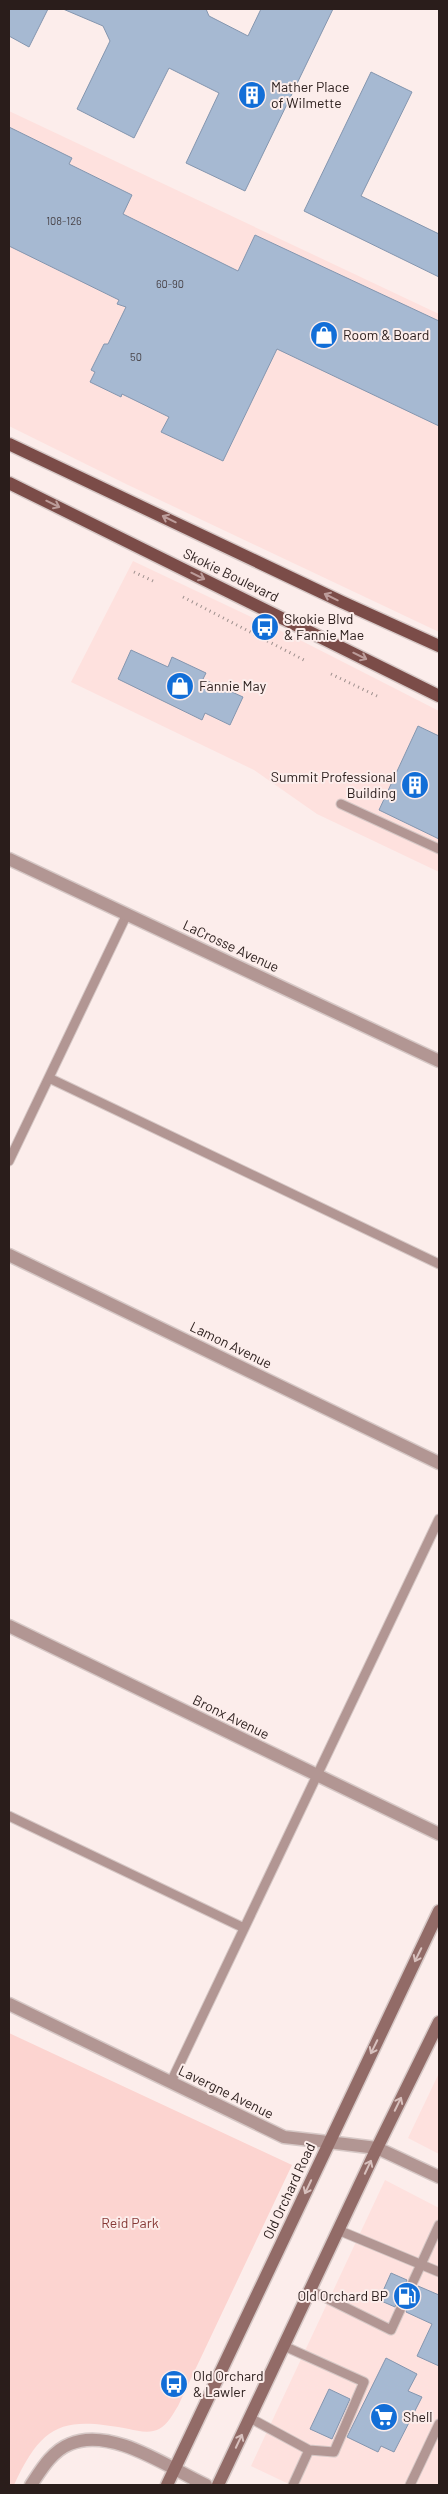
<svg xmlns="http://www.w3.org/2000/svg" width="448" height="2494" font-family="Barlow,sans-serif">
<rect width="100%" height="100%" fill="#fcedeb"/>
<path fill="#fee1de" d="M9 111 439 314V632L126 484 9 426Z
M133 561 300 640 439 711V872L317 814 254 770 71 682Z
M439 2073V2154L408 2138Z
M385 2180 439 2208V2485H291L251 2466Z"/>
<path fill="#fcd4d0" d="M9 2033 292 2165 178 2406C173 2414 168 2424 159 2429 150 2434 138 2431 129 2429 64 2417 43 2422 14 2485H9Z"/>
<path fill="#a6b9d2" stroke="#8496af" d="M9 9H48L29 47 9 36Z
M63 9H206L209 16 248 36 261 9H333L245 191 186 163 219 93 169 68 134 138 77 109 110 41 103 26Z
M371 72 412 92 361 196 439 234V277L304 211Z
M9 127 72 158 69 164 132 195 123 214 238 271 255 235 439 321V426L277 349 223 461 161 432 169 417 122 394 121 397 90 382 95 372 91 370 104 344H108L126 307 117 304 119 300 9 246Z
M131 650 168 667 172 657 206 673 203 679 243 697 230 725 205 713 202 720 118 679Z
M418 726 439 736V839L379 810Z
M391 2273 407 2280 395 2307 379 2300Z
M418 2286 439 2295V2366L417 2356 432 2324 406 2312Z
M386 2358 417 2374 408 2391 422 2397 394 2452 381 2446 378 2452 347 2437Z
M329 2389 350 2399 332 2439 310 2429Z"/>
<g fill="none" stroke-linecap="round" stroke-linejoin="round">
<g stroke="#d6c8c6" stroke-width="11">
<path id="service" d="M341 804 439 849
M49 1078 439 1264
M9 1161 127 914
M9 1816 244 1928
M171 2082 439 1519
M338 2230 439 2272
M310 2290 391 2330 439 2225
M284 2346 364 2382 334 2452 309 2450
M250 2418 309 2450 293 2485
M410 2485 439 2424"/>
</g>
<g stroke="#d6c8c6" stroke-width="15">
<path id="minor" d="M9 859 439 1061
M9 1255 439 1463
M9 1626 439 1834
M9 2004 284 2137 328 2142"/>
</g>
<g stroke="#d6c8c6" stroke-width="15">
<path id="tertiary" d="M328 2142 377 2148 439 2177
M31 2485C41 2470 52 2451 70 2444 111 2426 169 2468 206 2485"/>
</g>
<g stroke="#d6c8c6" stroke-width="15">
<path id="secondary" d="M167 2485 439 1911
M218 2485 377 2148 439 2022"/>
</g>
<g stroke="#d6c8c6" stroke-width="15">
<path id="primary" d="M9 444 342 602 439 646
M9 483 439 696"/>
</g>
<path stroke="#9d8f8d" stroke-width="3" stroke-dasharray="1 4" stroke-linecap="butt" d="M134 572 153 581
M183 597 304 660
M331 674 377 696"/>
<use href="#service" stroke="#b29693" stroke-width="9"/>
<use href="#minor" stroke="#b29693" stroke-width="12"/>
<use href="#tertiary" stroke="#b29693" stroke-width="12"/>
<use href="#secondary" stroke="#926b67" stroke-width="12"/>
<use href="#primary" stroke="#7b4c48" stroke-width="12"/>
</g>
<defs><path id="oneway-shaft" d="M-6 0H5M1.5-3L5.5 0L1.5 3" fill="none" stroke-width="1.6" stroke-linecap="round" stroke-linejoin="round" transform="scale(1.25)"/></defs>
<g stroke="#bc9c9a">
<use href="#oneway-shaft" transform="translate(53 504) rotate(26)"/>
<use href="#oneway-shaft" transform="translate(169 519) rotate(-154)"/>
<use href="#oneway-shaft" transform="translate(198 576) rotate(26)"/>
<use href="#oneway-shaft" transform="translate(331 597) rotate(-154)"/>
<use href="#oneway-shaft" transform="translate(360 656) rotate(26)"/>
</g>
<g stroke="#d7c0bd">
<use href="#oneway-shaft" transform="translate(418 1955) rotate(116)"/>
<use href="#oneway-shaft" transform="translate(374 2047) rotate(116)"/>
<use href="#oneway-shaft" transform="translate(398 2104) rotate(-64)"/>
<use href="#oneway-shaft" transform="translate(368 2167) rotate(-65)"/>
<use href="#oneway-shaft" transform="translate(308 2187) rotate(115)"/>
<use href="#oneway-shaft" transform="translate(239 2441) rotate(-65)"/>
</g>
<defs>
<g id="building-disc" transform="scale(1.4375)"><circle r="9.5" fill="#126ed7" stroke="#fcedeb"/><path d="M-4-6H4V6H1V3H-1V6H-4ZM-2.5-4.3h1.7v1.8h-1.7ZM.8-4.3h1.7v1.8H.8ZM-2.5-1h1.7V.8h-1.7ZM.8-1h1.7V.8H.8Z" fill="#fff"/></g>
<g id="shop-disc" transform="scale(1.4375)"><circle r="9.5" fill="#126ed7" stroke="#fcedeb"/><path d="M-5-2.5h2.3a2.7 3.5 0 0 1 5.4 0H5L5.5 6h-11ZM-1.5-2.5h3a1.5 2.3 0 0 0-3 0Z" fill="#fff"/></g>
<g id="bus-disc" transform="scale(1.4375)"><circle r="9.5" fill="#126ed7" stroke="#fcedeb"/><path d="M-5-6H5V4H4V6H2V4H-2V6H-4V4H-5ZM-3.5-4V0h7V-4ZM-3.5 1.2v1.5H-2V1.2ZM2 1.2v1.5H3.5V1.2Z" fill="#fff"/></g>
<g id="fuel-disc" transform="scale(1.4375)"><circle r="9.5" fill="#126ed7" stroke="#fcedeb"/><path d="M-5.5-6h7V0h2V4h1.3V-2.5L3-4.5l.8-.8L6-3V5H2.5V1h-1V6h-7ZM-4.2-4.7v3.2H.2V-4.7Z" fill="#fff"/></g>
<g id="supermarket-disc" transform="scale(1.4375)"><circle r="9.5" fill="#126ed7" stroke="#fcedeb"/><path d="M-6-5.5h2.5l.6 2H6L4.5 2H-2.5L-4.4-4H-6ZM-1.5 3.2a1.3 1.3 0 1 0 .1 0ZM3 3.2a1.3 1.3 0 1 0 .1 0Z" fill="#fff"/></g>
</defs>
<g fill-rule="evenodd">
<use href="#building-disc" x="252" y="95"/>
<use href="#shop-disc" x="324" y="335"/>
<use href="#bus-disc" x="265" y="627"/>
<use href="#shop-disc" x="180" y="686"/>
<use href="#building-disc" x="415" y="785"/>
<use href="#fuel-disc" x="407" y="2296"/>
<use href="#bus-disc" x="174" y="2384"/>
<use href="#supermarket-disc" x="384" y="2417"/>
</g>
<g text-anchor="middle" stroke-width="4" stroke-linejoin="round" paint-order="stroke">
<g font-size="11" fill="#494449">
<text x="64" y="225">108-126</text>
<text x="170" y="288">60-90</text>
<text x="136" y="361">50</text>
</g>
<g font-size="14" fill="#2a1d1b" stroke="#fcedeb" text-anchor="start">
<text x="271" y="92">Mather Place<tspan x="271" dy="16">of Wilmette</tspan></text>
<text x="343" y="340">Room &amp; Board</text>
<text x="284" y="624">Skokie Blvd<tspan x="284" dy="16">&amp; Fannie Mae</tspan></text>
<text x="199" y="691">Fannie May</text>
<text x="396" y="782" text-anchor="end">Summit Professional<tspan x="396" dy="16">Building</tspan></text>
<text x="388" y="2301" text-anchor="end">Old Orchard BP</text>
<text x="193" y="2381">Old Orchard<tspan x="193" dy="16">&amp; Lawler</tspan></text>
<text x="403" y="2422">Shell</text>
</g>
<g font-size="14" fill="#2a1d1b" stroke="#fcedeb">
<text transform="translate(231 575) rotate(26)" y="5">Skokie Boulevard</text>
<text transform="translate(231 946) rotate(25)" y="5">LaCrosse Avenue</text>
<text transform="translate(231 1345) rotate(26)" y="5">Lamon Avenue</text>
<text transform="translate(231 1717) rotate(26)" y="5">Bronx Avenue</text>
<text transform="translate(226 2092) rotate(26)" y="5">Lavergne Avenue</text>
<text transform="translate(289 2191) rotate(-65)" y="5">Old Orchard Road</text>
</g>
<g font-size="14" fill="#863936" stroke="#fcedeb">
<text x="130" y="2228">Reid Park</text>
</g>
</g>
<rect width="448" height="2494" fill="none" stroke="#2a1d1b" stroke-width="20"/>
</svg>
